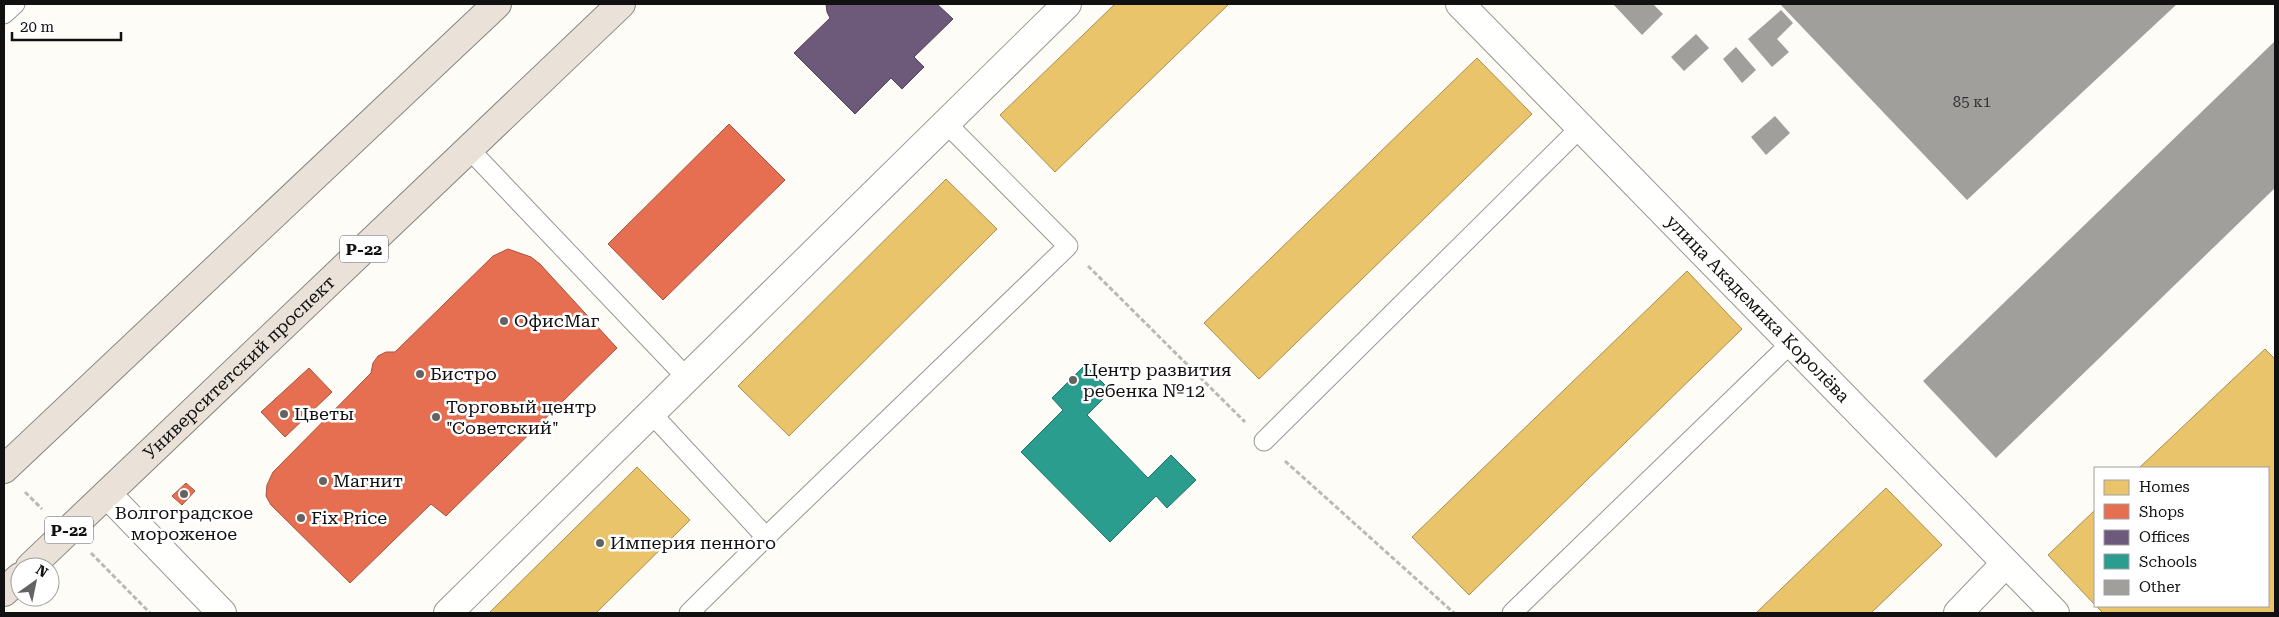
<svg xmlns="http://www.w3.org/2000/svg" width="2279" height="617" font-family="'Roboto Serif',serif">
<rect width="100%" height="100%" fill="#fdfcf7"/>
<path fill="#e9c46a" stroke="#a88e4f" d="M1115 4H1229L1055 172 1000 115Z
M1477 58 1532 114 1259 379 1204 323Z
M946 179 997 229 789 436 738 386Z
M1687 271 1742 329 1469 595 1412 537Z
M2265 349 2275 359V613H2103L2096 606H2268V468H2139Z
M637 467 690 520 596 613H489Z
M1886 488 1942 545 1871 613H1756Z
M2095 510V605L2048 555Z"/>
<path fill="#e76f51" stroke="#a7533e" d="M729 124 785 180 663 300 608 244Z
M508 249 531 257 540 264 617 348 446 516 431 504 350 583 271 505 266 496 267 485 273 472 371 373 373 363 378 356 386 352H395L493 256Z
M309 368 332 392 285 437 261 412Z
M186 483 195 491 182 505 172 496Z"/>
<path fill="#6d597a" stroke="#51435a" d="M826 4H937L953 19 914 57 924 67 902 89 891 78 855 114 794 53 830 18 827 12Z"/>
<path fill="#2a9d8f" stroke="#227369" d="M1085 365 1111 391 1087 415 1148 478 1171 455 1196 480 1167 508 1156 496 1110 542 1021 452 1063 410 1052 398Z"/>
<path fill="#a19f9c" d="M1613 4H1653L1663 14 1642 35Z
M1780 4H2177L1967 200Z
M1781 10 1793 23 1777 39 1789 52 1772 67 1748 39Z
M1696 34 1709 48 1684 71 1671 57Z
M2275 41V188L1996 458 1923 381Z
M1736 47 1756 70 1742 83 1723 59Z
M1775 116 1790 133 1766 155 1751 137Z"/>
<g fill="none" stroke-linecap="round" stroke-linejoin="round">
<g stroke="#979795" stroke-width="21">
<path id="lane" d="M4 14 15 4
M469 149 687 378
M651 413 766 537 1068 246 946 123
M1264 441 1581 127
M689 613 766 537
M1512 613 1791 343"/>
</g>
<g stroke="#979795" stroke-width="30">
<g id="street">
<path id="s1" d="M1460 4 2055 613"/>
<path d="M107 494 222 613"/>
<path d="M448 613 1067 4"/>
<path d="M1958 613 2006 563"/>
</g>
</g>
<g stroke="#858482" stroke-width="30">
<g id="highway">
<path d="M4 469 497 4"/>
<path id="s2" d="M30 567 621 4"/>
<path d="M4 592 20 577"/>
</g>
</g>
<path stroke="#b9b9b8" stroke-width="3" stroke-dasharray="5 2.5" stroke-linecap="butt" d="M1088 266 1245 422
M1285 461 1454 613
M25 492 42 509
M91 553 150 613"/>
<use href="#lane" stroke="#fffffe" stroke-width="19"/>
<use href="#street" stroke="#fffffe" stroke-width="28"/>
<use href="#highway" stroke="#eae1d8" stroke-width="28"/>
</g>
<g fill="#646362" stroke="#fff" stroke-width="2">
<circle cx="504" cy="321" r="5"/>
<circle cx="420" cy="374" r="5"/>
<circle cx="1073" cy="380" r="5"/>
<circle cx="284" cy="414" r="5"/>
<circle cx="436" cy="417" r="5"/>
<circle cx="323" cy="481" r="5"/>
<circle cx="184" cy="494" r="5"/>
<circle cx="301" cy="518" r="5"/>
<circle cx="600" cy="543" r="5"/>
</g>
<g text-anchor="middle" stroke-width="5" stroke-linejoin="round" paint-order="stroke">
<g font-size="15" fill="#353434">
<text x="1972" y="107">85 к1</text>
</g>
<g fill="#fff" stroke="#585858" stroke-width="1">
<rect x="340" y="235.5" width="48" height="27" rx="4"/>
<rect x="45" y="516.5" width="48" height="27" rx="4"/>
</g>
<g font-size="16" font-weight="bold" fill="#111">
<text x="364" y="255">Р-22</text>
<text x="69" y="536">Р-22</text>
</g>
<g font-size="18" fill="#111" stroke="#fff">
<text dy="6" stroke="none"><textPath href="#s1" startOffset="426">улица Академика Королёва</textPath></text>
<text dy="6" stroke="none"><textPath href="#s2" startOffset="289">Университетский проспект</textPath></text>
</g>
<g font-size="18" fill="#111" stroke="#fff" text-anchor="start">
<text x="514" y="327">ОфисМаг</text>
<text x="1083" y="376">Центр развития<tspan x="1083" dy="21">ребенка №12</tspan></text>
<text x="430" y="380">Бистро</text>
<text x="446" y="413">Торговый центр<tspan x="446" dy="21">"Советский"</tspan></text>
<text x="294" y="420">Цветы</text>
<text x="333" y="487">Магнит</text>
<text x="184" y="519" text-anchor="middle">Волгоградское<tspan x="184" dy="21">мороженое</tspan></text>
<text x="311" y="524">Fix Price</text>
<text x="610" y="549">Империя пенного</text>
</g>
</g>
<rect width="2279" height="617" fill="none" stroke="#111111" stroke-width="10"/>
<rect x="2094" y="467" width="175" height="140" fill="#ffffff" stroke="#a0a0a0"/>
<rect x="2104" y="480" width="25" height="15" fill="#e9c46a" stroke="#a0a0a0"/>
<text x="2139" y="492" font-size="15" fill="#111111">Homes</text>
<rect x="2104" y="504" width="25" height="15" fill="#e76f51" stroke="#a0a0a0"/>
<text x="2139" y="517" font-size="15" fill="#111111">Shops</text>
<rect x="2104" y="530" width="25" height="15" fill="#6d597a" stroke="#a0a0a0"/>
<text x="2139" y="542" font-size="15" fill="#111111">Offices</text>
<rect x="2104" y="554" width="25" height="15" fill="#2a9d8f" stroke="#a0a0a0"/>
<text x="2139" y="567" font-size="15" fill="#111111">Schools</text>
<rect x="2104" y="580" width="25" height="15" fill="#a19f9c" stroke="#a0a0a0"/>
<text x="2139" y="592" font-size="15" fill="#111111">Other</text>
<g transform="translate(35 582) rotate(33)"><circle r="24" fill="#ffffff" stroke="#a0a0a0"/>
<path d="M0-4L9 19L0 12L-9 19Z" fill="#646362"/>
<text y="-8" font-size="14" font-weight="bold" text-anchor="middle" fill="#111111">N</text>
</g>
<path d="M12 32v8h109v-8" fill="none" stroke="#111111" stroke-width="2.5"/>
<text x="20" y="32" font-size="15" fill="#111111" stroke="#ffffff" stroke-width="4" paint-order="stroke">20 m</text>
</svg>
